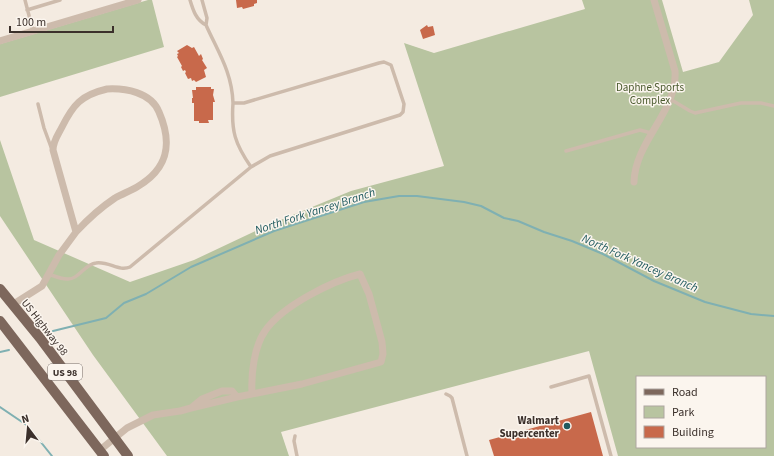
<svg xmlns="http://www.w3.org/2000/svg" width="774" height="456" font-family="'Source Sans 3',sans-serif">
<rect width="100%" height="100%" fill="#f4ebe1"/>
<path fill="#b8c4a0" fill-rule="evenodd" d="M148 0H152L164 47 0 97V44Z
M582 0H662L683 72 719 62 753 15 749 0H774V456H618L589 351 281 432 289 456H167L93 355 0 216V140L34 240 130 282 194 260 266 226 351 191 444 166 404 43 434 53 585 9ZM637 377H765V447H637Z"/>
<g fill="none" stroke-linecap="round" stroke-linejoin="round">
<path stroke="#7fb0b2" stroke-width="2" d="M53 331 106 318 124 303 146 294 191 267 274 231 364 202 399 196H417L464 202 481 206 504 218 518 221 544 232 572 241 603 254 654 281 705 302 751 314 774 316
M0 352 9 350
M0 407 28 426 52 456"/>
</g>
<path fill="#c8694b" d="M236 0H257V3L254 4V6L243 9 242 7 237 8Z
M427 25 428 27 433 26 435 35 423 39 420 30Z
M187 45 192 48 194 47 199 56 201 54 203 59 202 60 207 68 204 70 206 77 196 82 194 80 192 81 191 78 188 79 185 73 186 72 185 70 183 71 181 67 182 66 177 57 178 56 177 54 179 53 177 51Z
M196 87H211V89H214L213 95 215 102H213V120H208L209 123H199V121H194V103H192V98H193L192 90H196Z
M591 412 603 456H494L489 440Z"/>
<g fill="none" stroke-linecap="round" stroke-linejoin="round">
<path stroke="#cdbbac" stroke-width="3.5" d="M25 0 33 31
M190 0C193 10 196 20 206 25 218 52 232 72 233 103
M202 0 207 18 206 25
M27 10 60 0
M670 99 690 111 695 113 741 103H761L774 106
M38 104 44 128 51 147
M566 151 640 130 651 133
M48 274C54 276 61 279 67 279 79 280 84 264 96 263 109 261 119 272 130 267L251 167 270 156 400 115 403 112 404 104 391 65 384 62 379 63 244 103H233C231 131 235 144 251 167
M551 387 589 376 611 456
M446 394 450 396 452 398 467 456
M295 436 294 441 297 456"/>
<path stroke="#cdbbac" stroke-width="7" d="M0 41 138 0
M107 89C125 88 151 92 159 112 173 144 168 169 137 187 130 191 122 194 115 198 100 208 88 219 76 232L53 150C53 141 58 135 62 127 73 105 81 95 107 89Z
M634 182C635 141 678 111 675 71L654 0
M12 305 42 286 59 255 76 232
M222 391H232L237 397 191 408 202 399Z
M237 397 302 384 381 362 383 354 382 342 369 294 360 274C332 281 282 306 265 331 254 347 251 374 252 393
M100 450 127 428 153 415 180 411 191 408"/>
<path stroke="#7d675c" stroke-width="10" d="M0 289 40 338 128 456
M0 321 104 456"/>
</g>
<circle fill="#1f5a5e" stroke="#fbf5ee" stroke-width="1.5" cx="567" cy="426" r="4"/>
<g text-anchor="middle" stroke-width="3" stroke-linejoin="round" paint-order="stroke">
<rect fill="#fbf5ee" stroke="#756b66" stroke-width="1" x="48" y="364" width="34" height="16" rx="3"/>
<g font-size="10" font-weight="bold" fill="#3b302b">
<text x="65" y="376">US 98</text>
</g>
<g font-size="11" fill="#4a5a2e" stroke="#fbf5ee">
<text x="650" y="91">Daphne Sports<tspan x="650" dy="13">Complex</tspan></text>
</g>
<g font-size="11" fill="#3b302b" stroke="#fbf5ee">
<text transform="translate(45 327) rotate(52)" y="4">US Highway 98</text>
</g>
<g font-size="11" font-weight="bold" fill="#3b302b" stroke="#fbf5ee" text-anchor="end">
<text x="559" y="424">Walmart<tspan x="559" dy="13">Supercenter</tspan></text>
</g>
<g font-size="12" font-style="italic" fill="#1f5a5e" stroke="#fbf5ee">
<text transform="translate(315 211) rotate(-18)" y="4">North Fork Yancey Branch</text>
<text transform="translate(640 263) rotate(24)" y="4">North Fork Yancey Branch</text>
</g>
</g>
<rect x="636" y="376" width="130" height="72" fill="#fbf5ee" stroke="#aea6a0"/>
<rect x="644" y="389" width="20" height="6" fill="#7d675c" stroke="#aea6a0"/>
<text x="672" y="396" font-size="12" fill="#3b302b">Road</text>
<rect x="644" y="406" width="20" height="12" fill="#b8c4a0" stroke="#aea6a0"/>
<text x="672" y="416" font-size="12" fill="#3b302b">Park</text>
<rect x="644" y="426" width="20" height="12" fill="#c8694b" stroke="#aea6a0"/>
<text x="672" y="436" font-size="12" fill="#3b302b">Building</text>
<g transform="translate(28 428) rotate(344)" stroke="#fbf5ee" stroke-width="3" paint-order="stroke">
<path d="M0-3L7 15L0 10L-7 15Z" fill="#3b302b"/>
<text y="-6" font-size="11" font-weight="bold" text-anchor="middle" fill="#3b302b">N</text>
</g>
<path d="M10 26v6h103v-6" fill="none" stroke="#3b302b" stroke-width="2"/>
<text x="16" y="26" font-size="12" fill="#3b302b" stroke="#fbf5ee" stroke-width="3" paint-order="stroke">100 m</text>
</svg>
